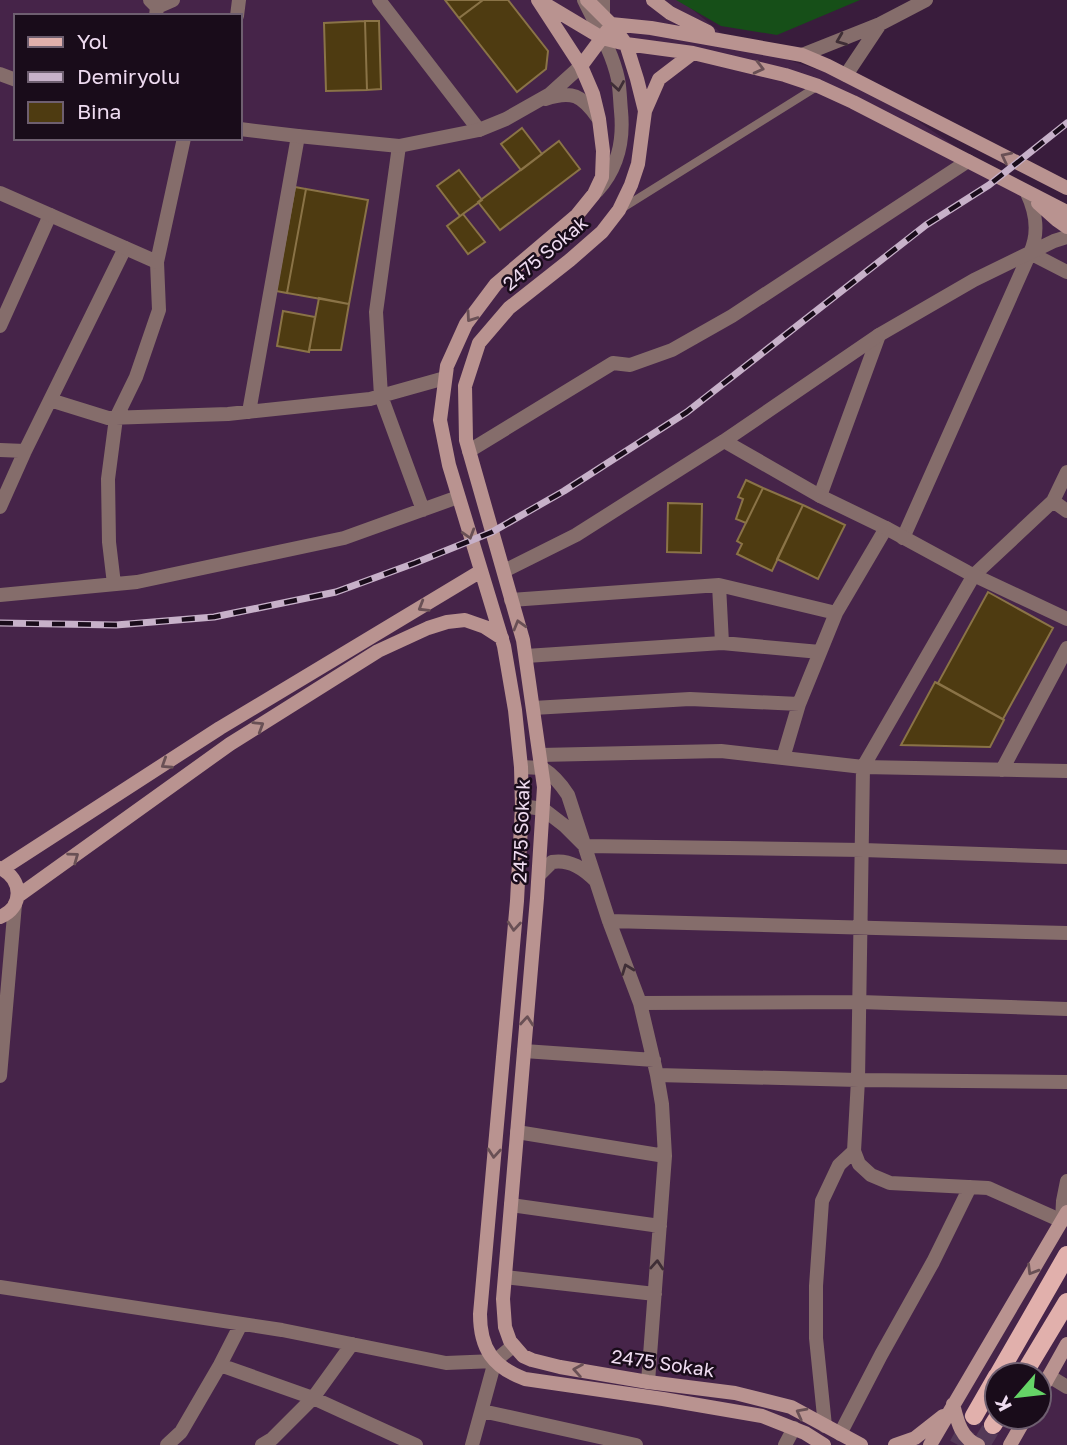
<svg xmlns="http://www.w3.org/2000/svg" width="1067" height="1445" font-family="'Golos Text',sans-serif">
<rect width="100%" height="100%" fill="#391c3c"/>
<path fill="#462449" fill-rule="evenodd" d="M0 0H681L732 42 863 84 1067 222V1445H0ZM16 16H240V138H16ZM997 1375H1039V1417H997Z"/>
<path fill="#164f18" d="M676 0H860L777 35 721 26Z"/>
<path fill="#4e3b11" stroke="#8a7347" stroke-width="2" d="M445 0H483L459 18Z
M483 0H508L548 51 546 69 517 92 459 18Z
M365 21H379L381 89 367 90Z
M365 21 367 90 326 91 324 23Z
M522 128 542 154 521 170 501 144Z
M559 141 580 169 500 230 478 202Z
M459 170 482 200 460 216 437 186Z
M295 187 306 189 287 293 276 291Z
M306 189 368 200 349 304 287 293Z
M463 214 485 242 468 254 447 226Z
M319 298 349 304 341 350H309Z
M283 311 315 317 309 352 277 346Z
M746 480 763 488 746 523 736 519 743 499 738 497Z
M763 488 803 505 772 571 737 554 742 544 737 541Z
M668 503 702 504 701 553 667 552Z
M803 505 845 525 818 579 777 559Z
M988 592 1053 628 1003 719 938 683Z
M935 682 1004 720 990 747 901 745Z"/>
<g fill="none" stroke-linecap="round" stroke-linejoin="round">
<path stroke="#543957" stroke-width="18" stroke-dasharray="18 9" stroke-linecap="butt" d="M958 1445 974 1416
M981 1445 993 1425"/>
<path stroke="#856d6b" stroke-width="8" d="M621 209 818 86"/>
<path stroke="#856d6b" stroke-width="14" d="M150 0 157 7 156 16
M379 0 479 130
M157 7 173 0
M237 16 239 0
M802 55 880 24 926 0
M0 74 16 80
M846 75 880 24
M399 146 376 312 381 396 423 510
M0 326 50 215
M50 400 108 418 228 414 370 399 445 378
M249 412 298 136
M0 450 25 451
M469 451 613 363 630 365 672 350 732 316 968 161
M1067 472 1053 501 974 575 863 767 858 1080 854 1151 859 1164 871 1175 890 1183 988 1188 1062 1221 1063 1201 1067 1181
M820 496 879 335
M1053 501 1067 511
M0 507 25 451 125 248
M903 538 1030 253 1067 272
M114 584 109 542 108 479 116 418 136 377 159 310 157 262
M719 585 722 643
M0 595 137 582 344 538 458 497
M511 600 719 585 836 613
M526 656 722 643 820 652
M533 708 690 699 799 704
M540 755 721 751 863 767 1067 771
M783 758 799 704 836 613 886 528
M521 767 542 768C553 775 561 784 568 795L609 921 640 1003 657 1075 662 1104 665 1156 648 1382
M1002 770 1067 648
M522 806 543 809 565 826 585 846 863 850 1067 857
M539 875 552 862C570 859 584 869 596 881
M609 921 1067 933
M640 1003 860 1002 1067 1009
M524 1051 654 1060
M657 1075 858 1080 1067 1082
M0 1076 15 904
M517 1132 665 1156
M511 1205 660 1226
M505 1277 655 1294
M0 1287 282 1330 446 1363 495 1361 513 1346
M220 1365 313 1398 416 1445
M1049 1376 1067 1387
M482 1411 636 1445
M825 1426 816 1338V1286L822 1201 839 1165 854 1151
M840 1434 881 1355 933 1262 970 1187
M167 1445 181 1432 220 1365 241 1324
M262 1445 272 1439 313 1398 352 1344
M472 1445 495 1361
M785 1445 794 1428"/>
<path stroke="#856d6b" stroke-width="14" d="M584 0C596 25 612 51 618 79 620 90 620 101 621 111 624 142 618 168 597 191
M603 0V16
M545 99C572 90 582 95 598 118
M240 129 298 136 399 146 479 130 506 119 550 94 581 66
M0 193 157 262 184 138
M1027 193C1036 212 1039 234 1030 253
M724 441 820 496 886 528 967 572 1067 619
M504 571 576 535 724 441 879 335 974 280 1054 241 1067 237"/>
<path stroke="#b99390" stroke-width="14" d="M538 0 581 66 593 94 599 119 603 151 602 177 594 194 577 215 496 284 466 324 447 366 440 420 449 465 504 646 515 710 521 767 522 806 517 901 480 1314C480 1349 493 1367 525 1379L663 1399 762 1416 805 1433 824 1445
M587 0 611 24 626 44 637 79 645 111 638 164 631 185 619 210 602 232 570 260 509 308 479 343 465 386 466 440 523 640 544 787 537 898 503 1299 505 1327 510 1341 523 1356 532 1360 560 1367 648 1382 735 1393 791 1407 861 1445
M653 0 670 13 708 32
M540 1 602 38 626 44 693 53 785 75 818 86 853 102 1067 212
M611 24 651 28 802 55 828 66 1067 188
M581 66 607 31
M645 111 659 79 693 53
M1038 203 1057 220 1067 227
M0 868C23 879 24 907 0 917
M2 869 220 728 481 571
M18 896 230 744 378 651 428 628 447 622 465 620 485 627 502 638
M1039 1394 1067 1344
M953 1404C957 1420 961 1439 978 1445
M895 1445 915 1438 943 1416
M930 1445 1067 1212
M1010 1445 1026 1417"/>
<path stroke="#e1b0ac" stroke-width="18" d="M998 1375 1067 1255
M1023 1375 1067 1302
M974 1416 997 1376
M993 1425 998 1417"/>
<g stroke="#c7b1c9" stroke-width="7">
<path id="rail" d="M0 623 116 625 214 617 336 592 415 563 492 532 564 491 687 412 926 225 989 185 1067 123"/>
</g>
<use href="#rail" stroke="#190c1a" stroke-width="4.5" stroke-dasharray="13" stroke-linecap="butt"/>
</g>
<defs><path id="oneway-chevron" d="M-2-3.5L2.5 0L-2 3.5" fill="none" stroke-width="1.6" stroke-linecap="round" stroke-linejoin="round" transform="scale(1.75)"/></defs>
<g stroke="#3f2e36">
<use href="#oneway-chevron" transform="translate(841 40) rotate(158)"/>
<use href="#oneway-chevron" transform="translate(618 86) rotate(81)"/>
<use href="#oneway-chevron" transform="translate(627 969) rotate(-111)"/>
<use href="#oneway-chevron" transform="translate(657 1265) rotate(-86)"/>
</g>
<g stroke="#695055">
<use href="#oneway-chevron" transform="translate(759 68) rotate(14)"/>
<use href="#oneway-chevron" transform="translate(1006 157) rotate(-153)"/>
<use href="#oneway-chevron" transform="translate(471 317) rotate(125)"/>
<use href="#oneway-chevron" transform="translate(469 534) rotate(73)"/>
<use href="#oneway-chevron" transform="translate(423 607) rotate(149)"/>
<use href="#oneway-chevron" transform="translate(519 625) rotate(-106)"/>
<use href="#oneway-chevron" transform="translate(259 726) rotate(-32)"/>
<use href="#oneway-chevron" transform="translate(166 764) rotate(147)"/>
<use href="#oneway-chevron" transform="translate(74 857) rotate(-36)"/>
<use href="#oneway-chevron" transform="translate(514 926) rotate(95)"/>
<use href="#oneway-chevron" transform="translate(527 1021) rotate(-85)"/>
<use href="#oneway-chevron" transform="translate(494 1153) rotate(95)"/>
<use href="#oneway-chevron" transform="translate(1032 1270) rotate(121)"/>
<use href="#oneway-chevron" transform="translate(578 1370) rotate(-170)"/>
<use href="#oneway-chevron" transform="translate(801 1413) rotate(-152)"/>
</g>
<g text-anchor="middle" stroke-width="5" stroke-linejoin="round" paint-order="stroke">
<g font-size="19" fill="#eedbf0" stroke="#190c1a">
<text transform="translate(545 253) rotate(-40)" y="7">2475 Sokak</text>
<text transform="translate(521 831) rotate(-88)" y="7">2475 Sokak</text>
<text transform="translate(663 1363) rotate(8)" y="7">2475 Sokak</text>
</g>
</g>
<rect x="14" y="14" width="228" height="126" fill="#190c1a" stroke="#6e5f70" stroke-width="2"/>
<rect x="28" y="37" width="35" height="10" fill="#e1b0ac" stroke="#6e5f70" stroke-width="2"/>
<text x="77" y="49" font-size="21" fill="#eedbf0">Yol</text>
<rect x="28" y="72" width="35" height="10" fill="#c7b1c9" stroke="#6e5f70" stroke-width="2"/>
<text x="77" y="84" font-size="21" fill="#eedbf0">Demiryolu</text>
<rect x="28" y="102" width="35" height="21" fill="#4e3b11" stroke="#6e5f70" stroke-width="2"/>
<text x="77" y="119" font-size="21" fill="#eedbf0">Bina</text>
<g transform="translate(1018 1396) rotate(242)"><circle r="33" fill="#190c1a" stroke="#6e5f70" stroke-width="2"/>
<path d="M0-5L12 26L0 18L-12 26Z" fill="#65d467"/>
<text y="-10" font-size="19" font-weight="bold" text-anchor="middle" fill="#eedbf0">K</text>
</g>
</svg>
